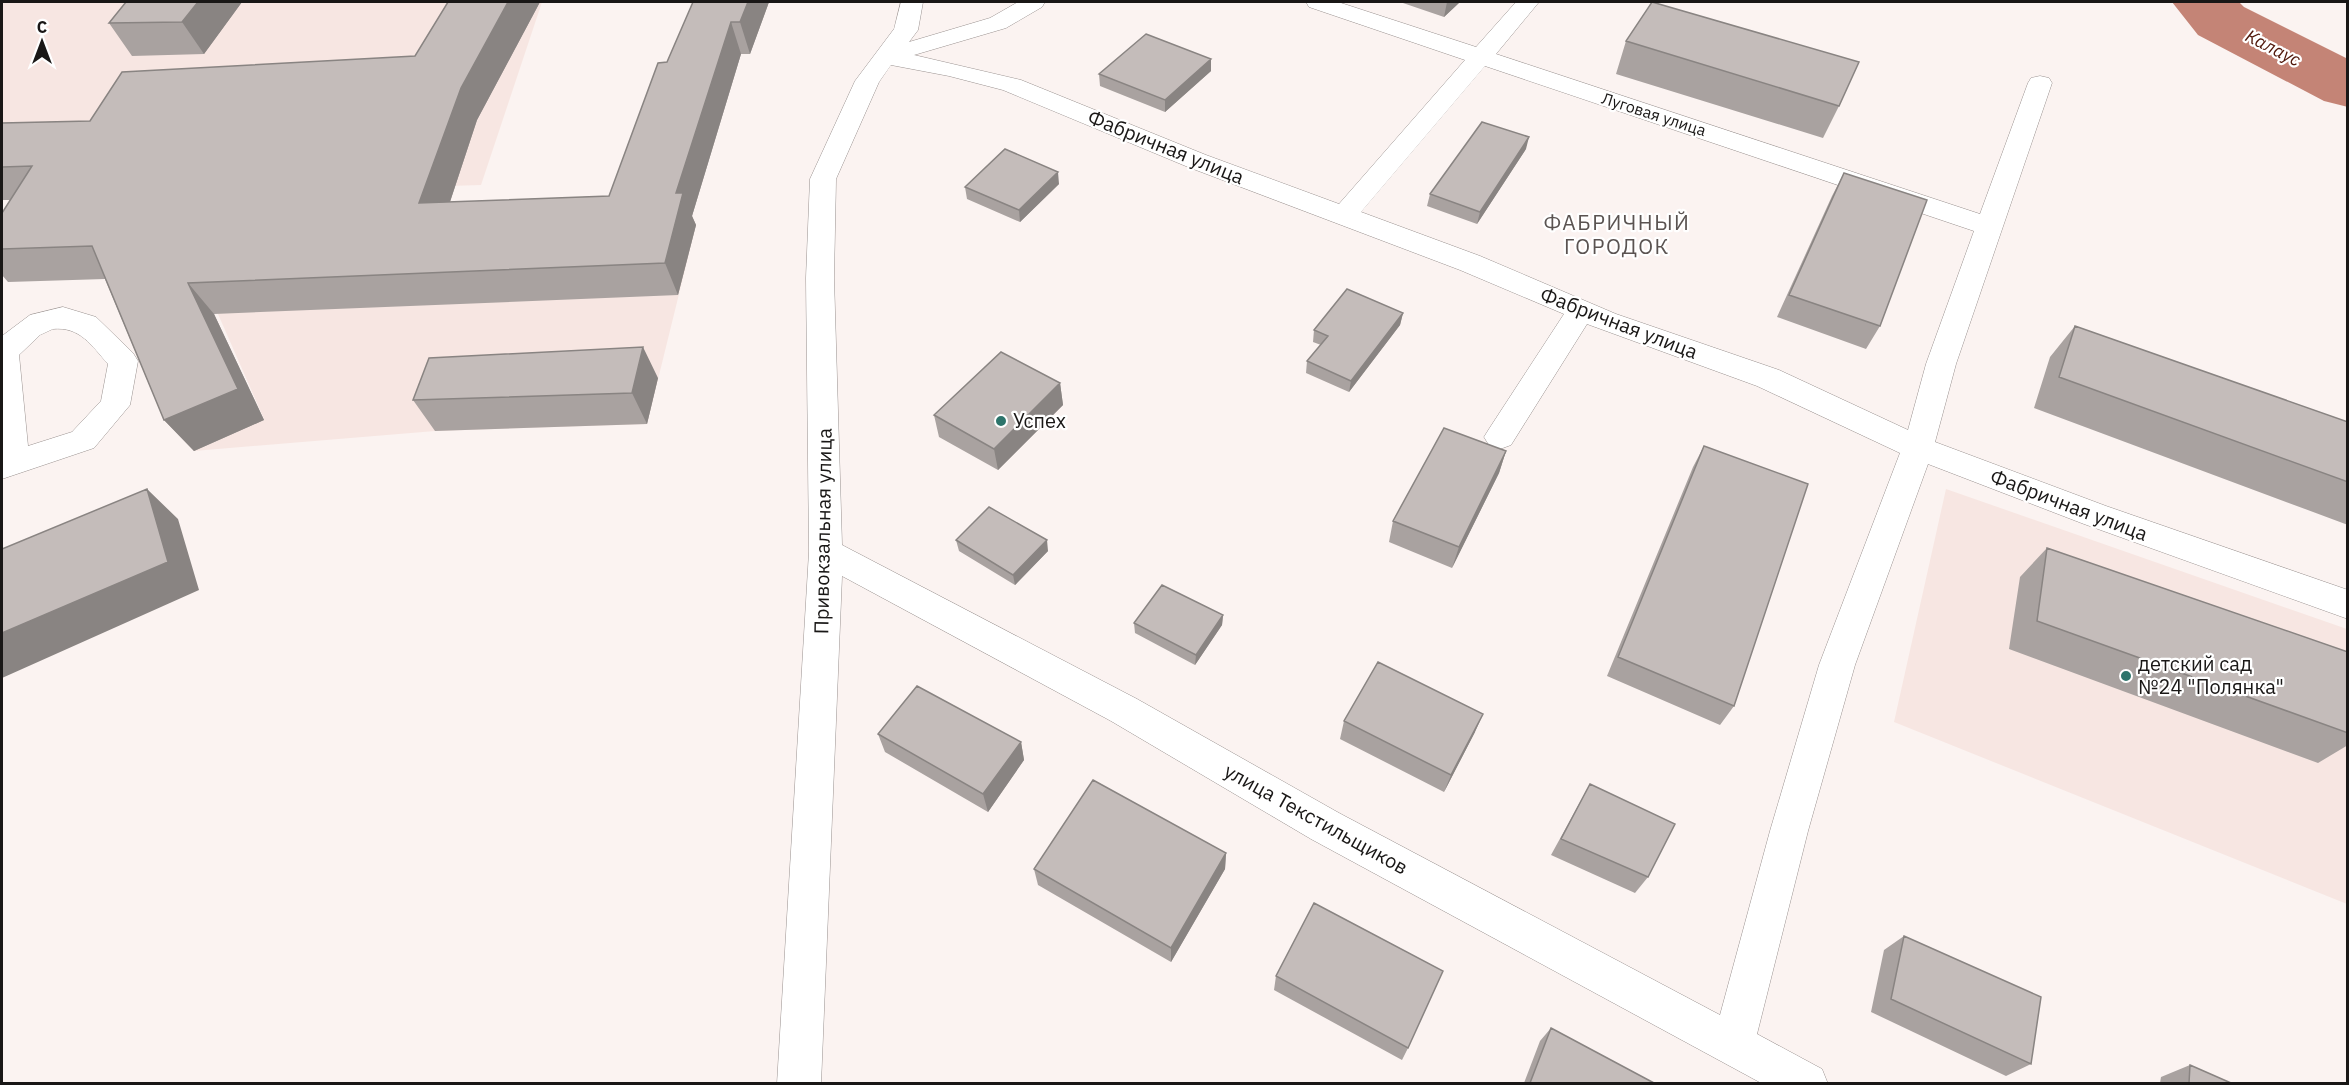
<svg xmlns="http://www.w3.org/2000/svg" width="2349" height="1085" font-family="'IBM Plex Sans',sans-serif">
<rect width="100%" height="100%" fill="#fbf3f1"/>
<path fill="#f7e6e2" d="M2 2H542L481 185 2 200Z
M696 225 647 424 435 431 194 451 264 419 218 314 256 243Z
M1946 489 2347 629V904L1894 722Z"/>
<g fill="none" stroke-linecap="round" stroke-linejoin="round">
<path fill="#c48476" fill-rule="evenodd" d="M2172 2H2239L2244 7 2348 59V107L2324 101 2198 35Z"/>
<g stroke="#9a9290" stroke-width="1">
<path id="minor" d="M901 2H923L918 30 909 42 990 18 1018 2H1045L1042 7 1006 28 914 55 1021 80 1206 155 1339 204 1465 60 1309 7 1306 2H1338L1476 47 1516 2H1539L1496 54 1980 214 2028 83 2031 78 2040 76 2049 78 2052 83 1956 364 1935 442 2106 506 2348 590V619L2084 524 1928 464 1855 665 1808 831 1757 1034 1822 1069 1828 1084H1763L1311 839 1111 721 842 576 821 1084H777L809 552 806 278 810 179 855 81 894 29ZM891 65 949 76 1003 90 1188 167 1460 270 1564 314 1489 429 1484 437 1489 445 1500 449 1511 445 1587 324 1757 386 1900 453 1819 665 1770 831 1720 1015 1339 813 1137 699 842 545 834 278 836 179 879 82ZM1485 66 1974 231 1926 364 1908 430 1779 370 1616 314 1480 256 1361 212Z
M63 307 96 317 133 353 138 361 130 405 94 448 2 479V336L30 315ZM53 329C80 326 92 346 108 364L101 401 72 432 28 446 19 355 40 335Z"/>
</g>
<use href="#minor" fill="#fff" fill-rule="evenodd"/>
</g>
<path fill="#a9a2a0" d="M126 2H242L204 54 132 56 109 23Z
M448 2H540L477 120 450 202 609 196 693 2H769L750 54H741L692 216 696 225 678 295 214 314 264 420 194 451 164 420 105 279 8 282 2 275V213L10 200H2V123L90 121 415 56Z
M1400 2H1460L1444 17Z
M1626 41 1839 106 1823 138 1616 74Z
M1211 59V71L1165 112 1100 86 1099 74Z
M1526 149 1477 224 1427 206 1430 194Z
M1844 173 1880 326 1866 349 1777 317 1832 196Z
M1059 184 1020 222 967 199 965 187Z
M1403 313 1400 325 1349 392 1306 373 1307 361 1321 345 1313 342 1314 330Z
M2075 326 2348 422V525L2034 408 2050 357Z
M658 378 647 424 435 431 413 400Z
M1060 383 1063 405 998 470 939 437 934 415Z
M1704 446 1734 706 1720 725 1607 676 1693 467Z
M1506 451 1499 473 1452 568 1389 542 1393 521Z
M956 540 1048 551 1015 585 959 551Z
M2047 548 2348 652V745L2318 763 2009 649 2020 577Z
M1223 615 1222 625 1195 665 1135 633 1134 623Z
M1344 721 1475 732 1444 792 1340 739Z
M878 734 1021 742 1024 760 988 812 885 752Z
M1590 784 1648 877 1635 893 1551 855Z
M1226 853 1225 869 1171 962 1038 885 1034 869Z
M1904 936 2031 1064 2006 1076 1871 1012 1884 950Z
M1276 976 1408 1048 1402 1060 1274 990Z
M1551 1028 1654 1083H1524L1540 1041Z
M2190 1065 2231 1083H2160L2161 1077Z"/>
<path fill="#898482" d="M198 2H242L204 54 182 22Z
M508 2H540L477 120 439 235 419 203 461 88Z
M748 2H769L750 54 740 22Z
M1447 2H1460L1444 17Z
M731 22 741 54 692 216 696 225 678 295 665 263 676 193Z
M1211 59V71L1165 112V100Z
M1529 137 1526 149 1477 224 1480 212Z
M1058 172 1059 184 1020 222 1019 210Z
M188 283 214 314 264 420 194 451 164 420Z
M1403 313 1400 325 1349 392 1351 381Z
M643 347 658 378 647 424 632 393Z
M1060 383 1063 405 998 470 994 449Z
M1506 451 1499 473 1452 568 1459 547Z
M147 489 178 519 199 590 2 678V633Z
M1047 540 1048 551 1015 585 1013 575Z
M1223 615 1222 625 1195 665 1196 655Z
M1483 714 1475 732 1444 792 1451 775Z
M1021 742 1024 760 988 812 983 794Z
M1226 853 1225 869 1171 962V948Z"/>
<path fill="#c4bcba" stroke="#898482" stroke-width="1.5" d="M126 2H198L182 22 109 23Z
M448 2H508L461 88 419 203 609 196 658 63 667 62 693 2H748L740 22H731L676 193H683L665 263 188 283 238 389 164 420 92 246 2 249V213L32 166 2 167V123L90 121 122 72 415 56Z
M1652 2 1859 62 1839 106 1626 41Z
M1146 34 1211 59 1165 100 1099 74Z
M1482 122 1529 137 1480 212 1430 194Z
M1005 149 1058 172 1019 210 965 187Z
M1844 173 1927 200 1880 326 1789 295Z
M1347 289 1403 313 1351 381 1307 361 1328 336 1314 330Z
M2075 326 2348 422V482L2059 377Z
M643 347 632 393 413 400 429 358Z
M1001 352 1060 383 994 449 934 415Z
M1444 428 1506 451 1459 547 1393 521Z
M1704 446 1808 484 1734 706 1618 657Z
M147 489 168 562 2 633V549Z
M989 507 1047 540 1013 575 956 540Z
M2047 548 2348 652V733L2037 621Z
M1162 585 1223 615 1196 655 1134 623Z
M1378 662 1483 714 1451 775 1344 721Z
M917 686 1021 742 983 794 878 734Z
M1093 780 1226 853 1171 948 1034 869Z
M1590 784 1675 824 1648 877 1561 839Z
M1314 903 1443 971 1408 1048 1276 976Z
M1904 936 2041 997 2031 1064 1891 999Z
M1551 1028 1654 1083H1530Z
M2190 1065 2231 1083H2189Z"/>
<g fill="#2d746b" stroke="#fff" stroke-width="2">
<circle cx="1001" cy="421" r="6"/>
<circle cx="2126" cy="676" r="6"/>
</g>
<g text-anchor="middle" stroke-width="4.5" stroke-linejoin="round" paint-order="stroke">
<g font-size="16" fill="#191716" stroke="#fff">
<text transform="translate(1654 114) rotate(18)" y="6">Луговая улица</text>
</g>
<g font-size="18" font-style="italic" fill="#4f1508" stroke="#fff">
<text transform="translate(2273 48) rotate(27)" y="6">Калаус</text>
</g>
<g font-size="20" fill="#191716" stroke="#fff">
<text transform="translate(1166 147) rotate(22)" y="7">Фабричная улица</text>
<text transform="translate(1619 323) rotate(21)" y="7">Фабричная улица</text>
<text transform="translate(2069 505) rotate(21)" y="7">Фабричная улица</text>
<text transform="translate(823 531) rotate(-89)" y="7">Привокзальная улица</text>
<text transform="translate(1316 819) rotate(29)" y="7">улица Текстильщиков</text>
</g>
<g font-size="20" fill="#191716" stroke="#fff" text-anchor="start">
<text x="1013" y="428">Успех</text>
<text x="2138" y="671">детский сад<tspan x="2138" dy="23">№24 "Полянка"</tspan></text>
</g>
<g font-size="21" letter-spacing="1.5" fill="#5a5351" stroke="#fff">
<text x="1617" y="230">ФАБРИЧНЫЙ<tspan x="1617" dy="24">ГОРОДОК</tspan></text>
</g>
</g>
<rect width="2349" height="1085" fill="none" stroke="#191716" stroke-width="6"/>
<g transform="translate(42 42)" stroke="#ffffff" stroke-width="4.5" paint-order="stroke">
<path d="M0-4.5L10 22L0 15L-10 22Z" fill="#191716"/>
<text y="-9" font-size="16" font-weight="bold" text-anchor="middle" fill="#191716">С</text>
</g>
</svg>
